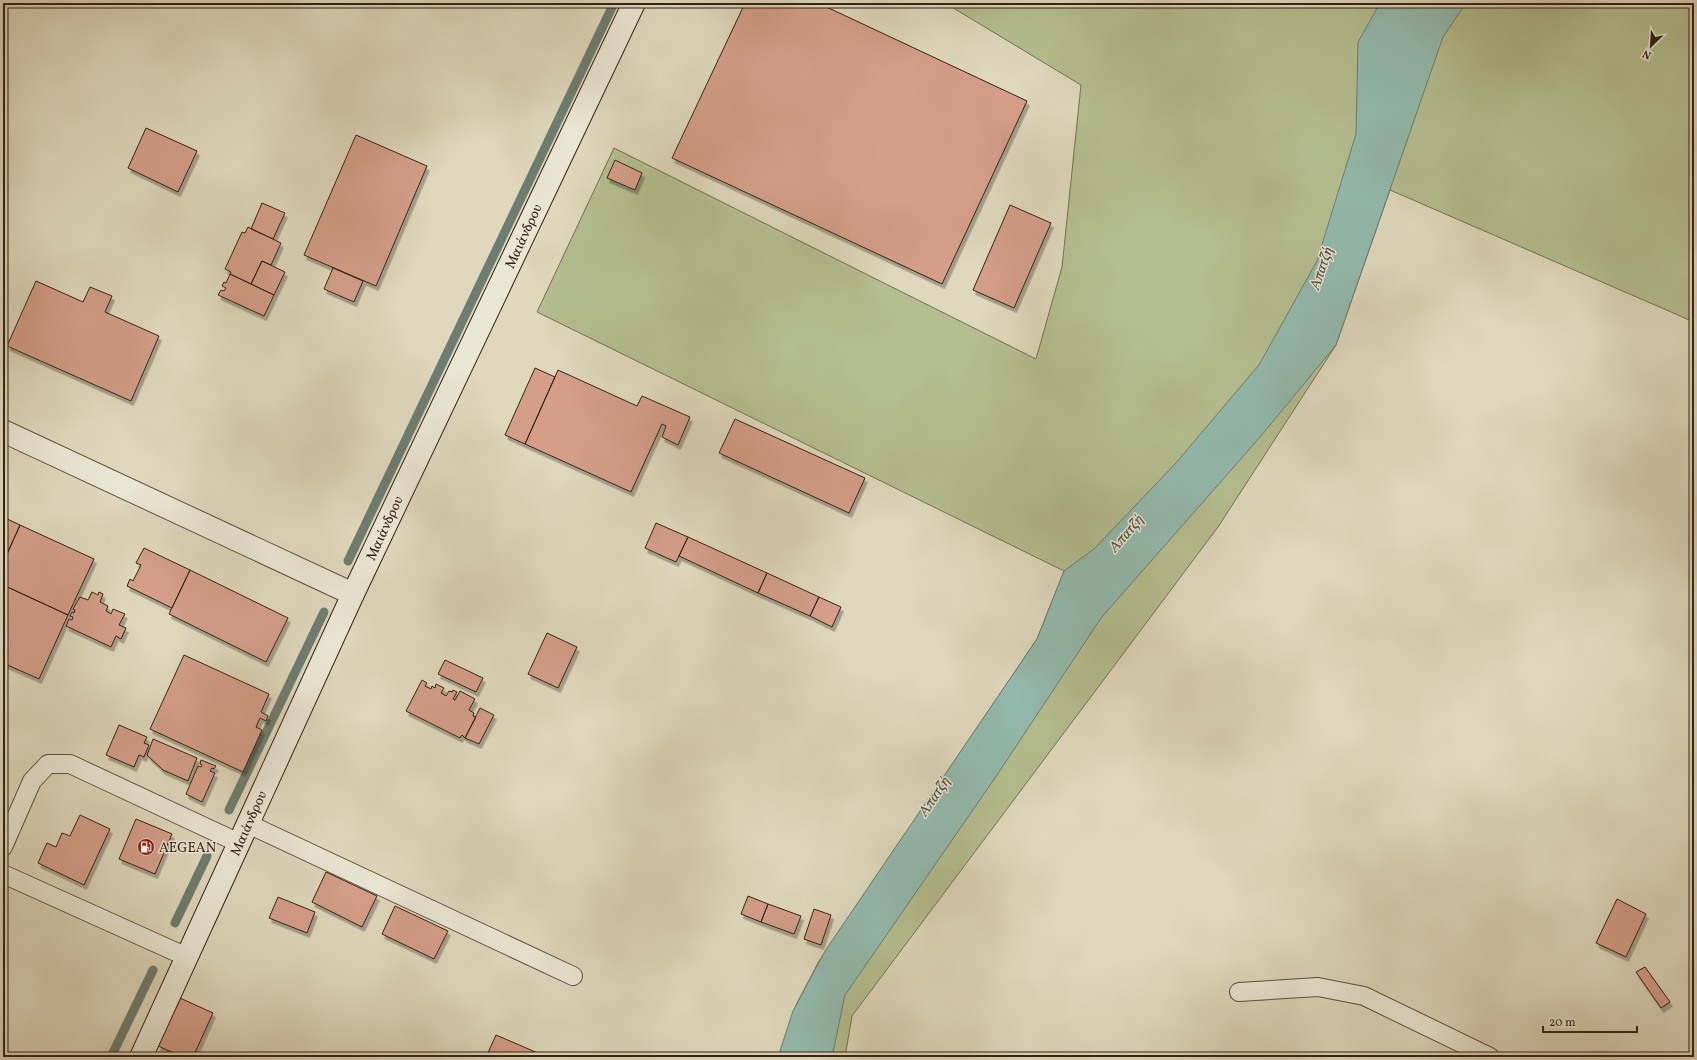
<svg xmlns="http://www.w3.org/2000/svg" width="1697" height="1060" font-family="Vollkorn,serif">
<defs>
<filter id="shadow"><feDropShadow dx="2.5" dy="4.5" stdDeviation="0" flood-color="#0004"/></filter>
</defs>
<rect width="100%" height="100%" fill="#dfd8bd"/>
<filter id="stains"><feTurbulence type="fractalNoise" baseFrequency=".005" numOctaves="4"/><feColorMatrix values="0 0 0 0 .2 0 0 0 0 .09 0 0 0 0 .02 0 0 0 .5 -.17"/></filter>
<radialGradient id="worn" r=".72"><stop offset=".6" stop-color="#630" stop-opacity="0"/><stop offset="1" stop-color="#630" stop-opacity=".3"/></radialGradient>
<path fill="#b4be90" stroke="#747053" d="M945 3H1694V322L1390 190 1336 345 1218 527 852 1016 845 1057H787L796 1005 819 961 1037 639 1064 571 537 312 614 148 1036 359 1062 267 1081 85Z"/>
<path fill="#93baae" stroke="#6d7d71" d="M1380 3H1466L1443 37 1336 345 1261 436 1101 618 997 775 845 995 832 1057H778L793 1011 825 951 1037 639 1064 571 1094 549 1175 464 1259 365 1317 261 1356 134 1358 42Z"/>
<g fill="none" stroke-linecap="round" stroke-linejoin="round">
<path stroke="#6d7d71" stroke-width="9" d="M348 561 614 3
M229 810 324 612
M175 923 207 856
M111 1057 153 970"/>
</g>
<path fill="#d49e89" stroke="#332116" filter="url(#shadow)" d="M745 3H818L1027 101 942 284 672 158Z
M146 128 197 151 178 192 128 168Z
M356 135 427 166 376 286 304 255Z
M615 160 642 173 635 190 607 178Z
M262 203 285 213 273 239 251 229Z
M1010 205 1051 223 1014 308 973 290Z
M248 227 281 243 271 265 262 261 251 284 230 274 231 272 225 269 242 232 245 233Z
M262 261 285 272 274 295 251 284Z
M333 268 363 281 354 302 324 289Z
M230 274 274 295 264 316 218 295 221 290 224 291 226 288 222 286 224 282 226 283Z
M36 281 83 302 90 287 112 296 105 312 159 336 131 401 7 346Z
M535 368 555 377 525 444 505 435Z
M558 370 637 406 642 396 690 417 678 445 662 437 666 426 662 424 631 492 525 444Z
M735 419 865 478 849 513 719 453Z
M3 517 20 525 3 563Z
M656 523 688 537 676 562 645 548Z
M20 525 94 559 68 615 3 585V563Z
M688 537 767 573 758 593 679 556Z
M144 548 190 570 172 608 127 586 130 579 133 581 141 565 136 563Z
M190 570 288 618 266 662 169 614Z
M767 573 819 597 810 616 758 593Z
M3 585 68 615 39 679 3 663Z
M92 592 98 595 99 592 103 594 100 602 108 606 106 611 111 614 113 609 125 614 119 625 126 628 121 639 116 636 111 647 66 626 69 619 72 620 73 617 70 616 72 612 74 613 75 610 73 609 80 597 88 600Z
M819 597 841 607 832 627 810 616Z
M547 633 577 647 558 688 528 674Z
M184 655 269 694 261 712 268 716 266 721 260 718 256 727 262 730 243 772 150 729Z
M445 660 483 678 476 692 438 674Z
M422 680 427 683 425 686 431 689 432 686 435 688 436 684 444 688 441 693 446 696 449 691 452 692 453 690 457 692 453 699 455 700 460 691 475 699 469 710 474 713 473 716 476 717 465 738 462 735 460 738 406 711Z
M480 708 494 715 479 744 465 738Z
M119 725 147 737 144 743 149 745 144 757 139 755 134 767 106 755Z
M153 739 197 758 188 781 163 770 147 755Z
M201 760 216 766 214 769 212 768 210 771 215 773 202 802 186 794 198 766 201 767 202 765 200 764Z
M80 815 110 829 84 885 38 863 47 843 56 847 62 833 70 836Z
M136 819 172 834 155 874 119 859Z
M326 872 377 896 362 927 312 902Z
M748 896 768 904 761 922 741 914Z
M278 897 315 912 307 933 269 918Z
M1617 899 1646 914 1626 957 1596 943Z
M768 904 801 916 794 934 761 922Z
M395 906 448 931 434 959 382 934Z
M814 909 831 915 821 945 804 939Z
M1645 967 1670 1002 1661 1008 1636 972Z
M180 998 213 1013 193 1057H183L158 1046Z
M496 1035 547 1057H486Z"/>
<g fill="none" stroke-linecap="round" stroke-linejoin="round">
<g stroke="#5e4f40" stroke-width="20">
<path id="lane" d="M248 824 573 976
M3 847 32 781 48 764H70L239 843
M3 874 187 957
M1239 992 1318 987 1364 996 1490 1057"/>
</g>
<g stroke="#5e4f40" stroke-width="24">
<path id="street" d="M3 431 353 594"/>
</g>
<g stroke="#332116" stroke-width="24">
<path id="secondary" d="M141 1057 353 594 634 3"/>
</g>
<use href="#lane" stroke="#eae6d4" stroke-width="18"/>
<use href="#street" stroke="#eae6d4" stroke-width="22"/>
<use href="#secondary" stroke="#eae6d4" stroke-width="22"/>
</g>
<defs>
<g id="fuel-disc" transform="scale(0.9)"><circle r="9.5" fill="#8f2418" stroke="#eae6d4"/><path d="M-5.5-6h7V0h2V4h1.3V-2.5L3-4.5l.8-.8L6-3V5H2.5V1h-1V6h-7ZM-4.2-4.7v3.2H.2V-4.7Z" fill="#fff"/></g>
</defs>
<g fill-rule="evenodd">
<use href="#fuel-disc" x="146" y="847"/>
</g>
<g text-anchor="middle" stroke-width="3" stroke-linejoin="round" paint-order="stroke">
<g font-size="14" fill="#332116" stroke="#eae6d4">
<text transform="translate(523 236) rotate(-65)" y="5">Μαιάνδρου</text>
<text transform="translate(384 528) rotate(-65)" y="5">Μαιάνδρου</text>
<text transform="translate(248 823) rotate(-66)" y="5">Μαιάνδρου</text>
</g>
<g font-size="14" fill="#332116" stroke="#eae6d4" text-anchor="start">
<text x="159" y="852">AEGEAN</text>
</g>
<g font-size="15" font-style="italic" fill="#504f44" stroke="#eae6d4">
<text transform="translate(1321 268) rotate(-71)" y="5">Απατζή</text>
<text transform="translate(1126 533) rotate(-49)" y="5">Απατζή</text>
<text transform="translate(934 796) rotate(-56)" y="5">Απατζή</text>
</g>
</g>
<rect width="1697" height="1060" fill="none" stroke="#dfd8bd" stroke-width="16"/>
<rect x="4" y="4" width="1689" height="1052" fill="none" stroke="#332116" stroke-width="2"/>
<rect x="8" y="8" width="1681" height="1044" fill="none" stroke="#332116"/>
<g transform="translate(1651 46) rotate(205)" stroke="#eae6d4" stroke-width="3" paint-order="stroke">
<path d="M0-3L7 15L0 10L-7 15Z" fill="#332116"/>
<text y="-6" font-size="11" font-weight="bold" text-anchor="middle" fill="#332116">N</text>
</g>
<path d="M1543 1026v6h94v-6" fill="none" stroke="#332116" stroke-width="2"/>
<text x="1549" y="1026" font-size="12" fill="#332116" stroke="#eae6d4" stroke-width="3" paint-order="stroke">20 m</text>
<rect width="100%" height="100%" filter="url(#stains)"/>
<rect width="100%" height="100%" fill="url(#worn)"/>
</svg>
